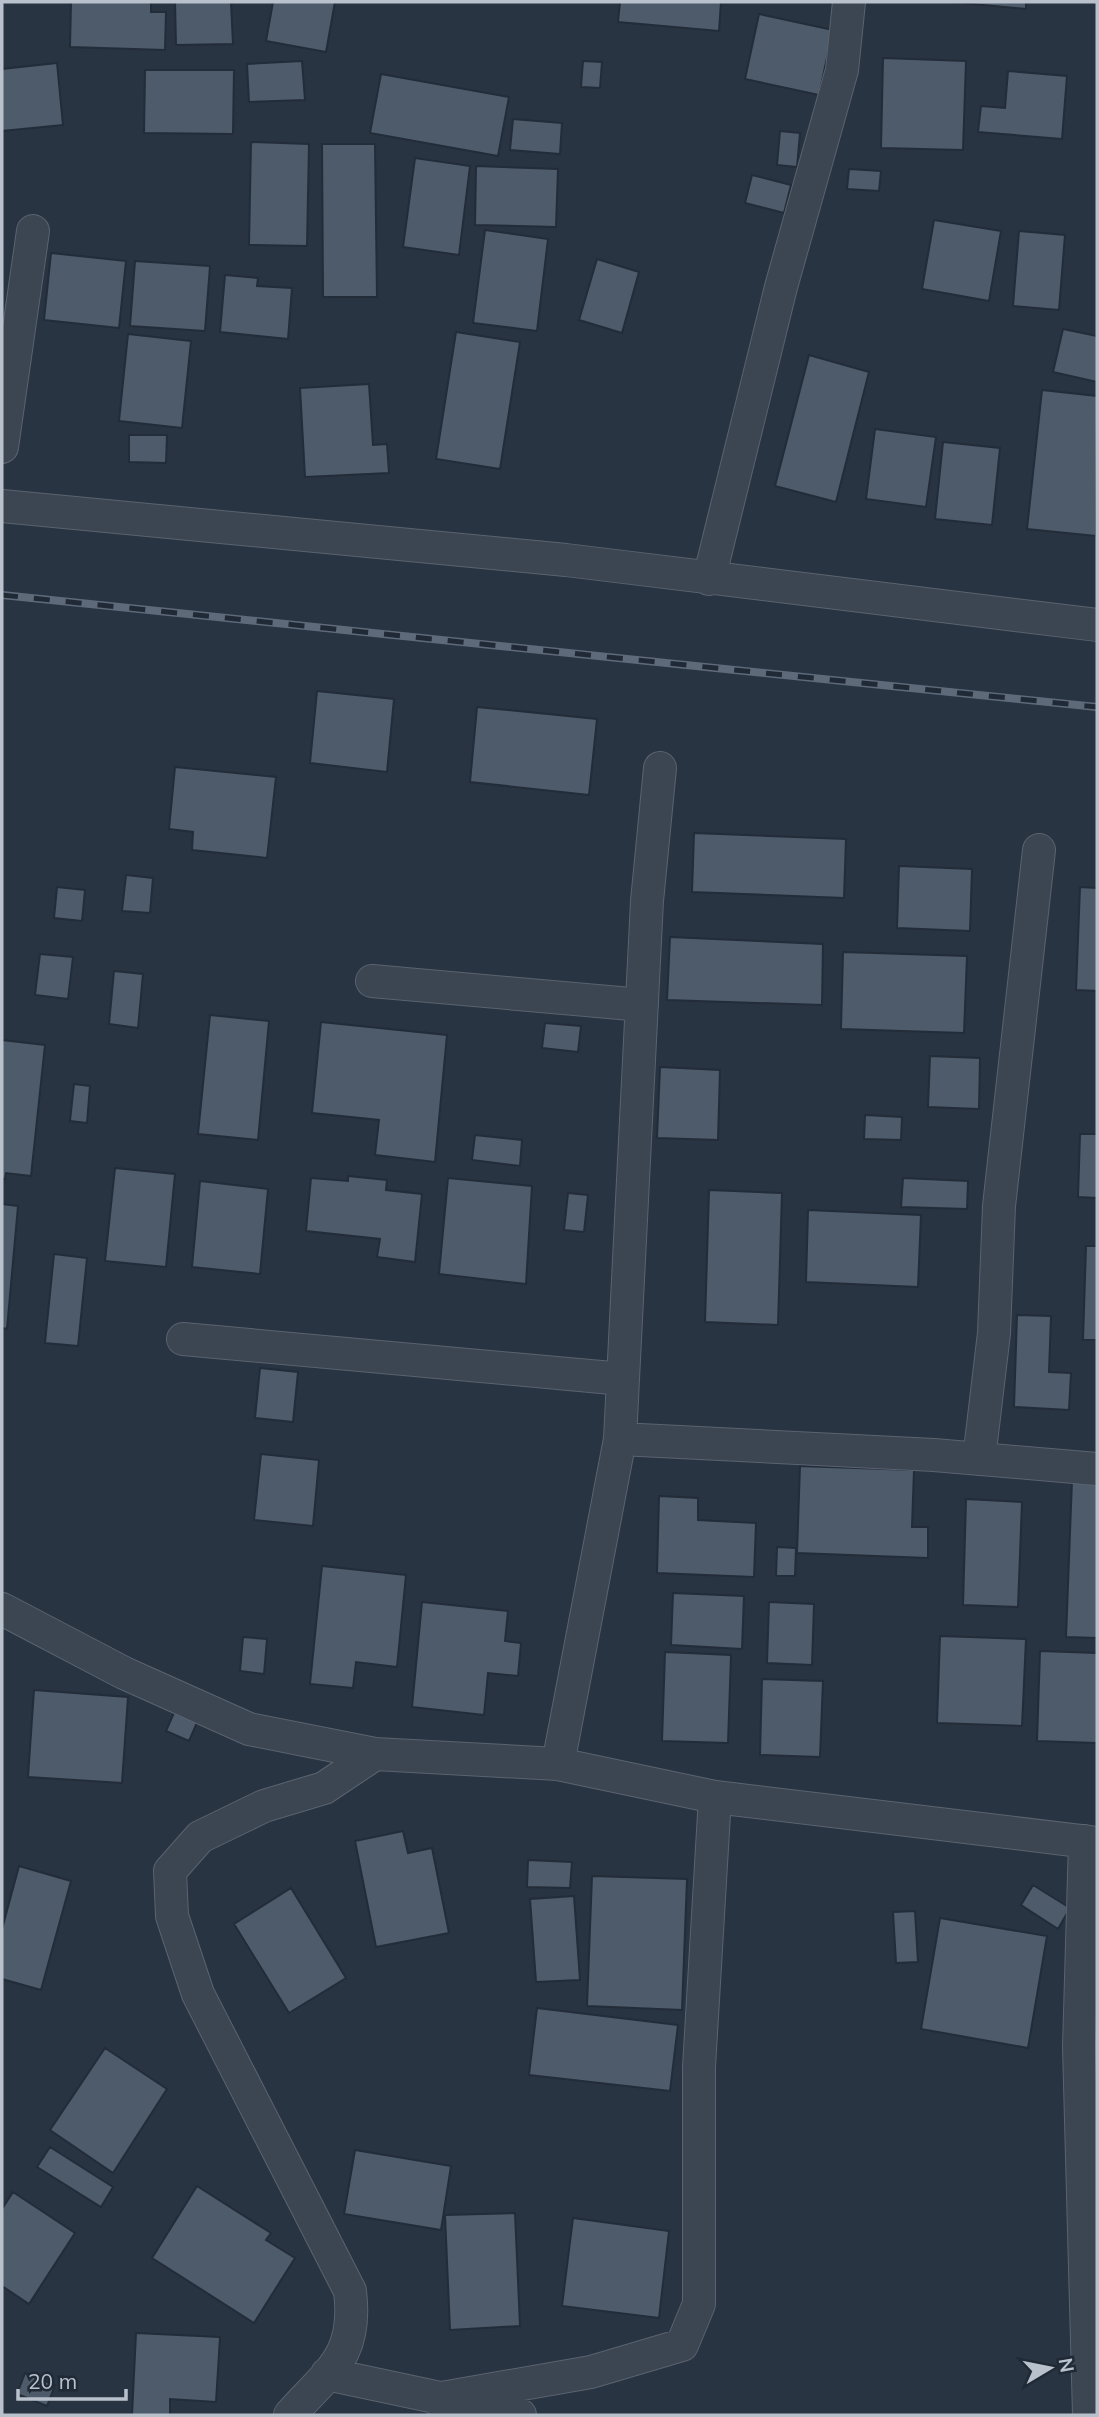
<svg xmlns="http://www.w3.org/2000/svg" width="1099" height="2417" font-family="Mulish,sans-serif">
<rect width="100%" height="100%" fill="#283442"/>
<path fill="#4e5b6b" stroke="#232c39" stroke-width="2" d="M71 2H151V12H166L165 50 70 47Z
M175 2H231L233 44 176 45Z
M273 2H335L326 52 266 41Z
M620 2H721L719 31 618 22Z
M951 2H1026V9Z
M759 14 833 30 819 95 745 79Z
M883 58 966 61 963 150 881 148Z
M302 61 305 100 249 102 247 64Z
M583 61 602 62 600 88 581 87Z
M57 63 63 125 2 131V69Z
M145 70H234L233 134 144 133Z
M1008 71 1067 76 1062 139 978 132 981 106 1005 108Z
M381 74 509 97 498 156 370 133Z
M513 119 562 123 560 154 510 150Z
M780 131 800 133 797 167 777 165Z
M251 142 309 144 307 246 249 245Z
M322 144H375L377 297H323Z
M415 158 470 166 459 255 403 247Z
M476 166 558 169 556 227 475 225Z
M849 169 881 171 879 191 847 189Z
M752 175 791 185 784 213 745 203Z
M934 220 1001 231 989 301 922 289Z
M485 230 548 239 537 331 473 323Z
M1019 231 1065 235 1059 310 1013 306Z
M51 253 126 261 119 328 44 320Z
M597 259 639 272 622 333 579 320Z
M135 261 210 266 205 331 130 326Z
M225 275 258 278 257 286 292 288 288 339 220 332Z
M1063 329 1097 336V382L1053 372Z
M456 332 520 342 500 469 436 459Z
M128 334 191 341 182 428 119 421Z
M809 355 869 372 836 502 775 486Z
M369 384 373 445 387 444 389 473 305 477 300 388Z
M1042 390 1097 396 1096 536 1027 529Z
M875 429 936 437 926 507 866 499Z
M129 435H167L166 463 129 462Z
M943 442 1000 448 992 525 935 519Z
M317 691 394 699 387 772 310 763Z
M477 707 597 719 589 795 470 782Z
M175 767 276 777 267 858 192 850 193 832 169 829Z
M694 833 846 839 844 898 692 892Z
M899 866 972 869 970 931 897 928Z
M126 875 153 878 150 913 122 911Z
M57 887 85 890 82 921 54 918Z
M1080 887 1097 888V991L1076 990Z
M670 937 823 944 822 1005 667 1000Z
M843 952 967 956 964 1033 841 1029Z
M40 954 73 957 68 999 35 995Z
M114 971 143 974 138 1028 109 1024Z
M210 1015 269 1021 258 1140 198 1134Z
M321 1022 447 1035 435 1162 375 1155 379 1120 312 1113Z
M545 1023 581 1026 578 1052 542 1048Z
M2 1040 45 1045 31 1176 6 1173 5 1179H2Z
M930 1056 980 1058 979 1109 928 1107Z
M660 1067 720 1070 718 1140 657 1138Z
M74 1084 90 1086 87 1123 70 1121Z
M865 1115 902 1117 901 1140 864 1139Z
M1080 1134H1097V1198L1078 1197Z
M475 1135 522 1140 520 1166 472 1160Z
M115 1168 175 1174 166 1267 105 1261Z
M348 1176 387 1180 386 1190 422 1194 415 1262 377 1257 380 1239 306 1231 311 1178 348 1181Z
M448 1178 532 1186 526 1284 439 1274Z
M903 1178 968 1181 967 1209 901 1207Z
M200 1181 268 1189 260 1274 192 1267Z
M709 1190 782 1193 778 1325 705 1322Z
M568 1193 588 1195 584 1232 564 1230Z
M2 1204 18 1206 7 1329 2 1328Z
M808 1210 921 1215 918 1287 806 1282Z
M1086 1246H1097V1340H1083Z
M54 1254 87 1258 78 1346 45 1343Z
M1017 1315 1051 1316 1049 1372 1071 1373 1069 1410 1014 1407Z
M260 1368 298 1372 293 1422 255 1418Z
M261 1454 319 1460 313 1526 254 1520Z
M800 1466 914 1470 912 1527H928V1558L797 1553Z
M1072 1480 1097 1481V1638L1066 1637Z
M659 1496 698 1498V1520L756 1523 754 1577 657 1573Z
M966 1499 1022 1502 1018 1607 963 1605Z
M777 1547 796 1548 795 1576H776Z
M322 1566 406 1575 397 1667 356 1662 353 1688 310 1684Z
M673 1593 744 1596 742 1649 671 1645Z
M422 1602 508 1611 505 1641 521 1643 518 1676 488 1673 484 1715 412 1707Z
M769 1602 814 1604 812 1665 767 1663Z
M940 1636 1026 1639 1022 1726 937 1723Z
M243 1637 267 1639 264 1674 240 1671Z
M1040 1651 1097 1653V1743L1037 1741Z
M665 1652 731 1655 728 1743 662 1741Z
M762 1679 823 1681 820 1757 760 1755Z
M34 1690 128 1697 122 1783 28 1777Z
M176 1708 199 1718 189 1741 166 1731Z
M403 1831 408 1853 432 1848 449 1933 376 1947 355 1841Z
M528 1860 572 1862 570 1888 527 1887Z
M19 1866 71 1881 41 1990 2 1979V1929Z
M592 1876 687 1879 682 2010 587 2006Z
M1033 1885 1070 1908 1058 1929 1021 1905Z
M291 1888 346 1978 289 2013 234 1924Z
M574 1896 580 1980 536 1982 530 1899Z
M915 1911 918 1962 896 1963 893 1912Z
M940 1918 1047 1936 1028 2048 921 2029Z
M537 2008 678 2025 670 2091 529 2075Z
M105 2048 167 2089 113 2173 50 2130Z
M50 2147 113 2187 101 2207 37 2167Z
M355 2150 451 2166 441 2230 344 2214Z
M197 2186 271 2233 266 2240 295 2258 254 2323 152 2258Z
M13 2192 75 2233 29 2304 2 2286V2209Z
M515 2213 520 2326 450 2330 445 2215Z
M573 2218 669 2231 659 2318 562 2306Z
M136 2333 220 2337 216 2402 170 2399V2415H132Z
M25 2373 55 2385 47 2406 17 2394Z"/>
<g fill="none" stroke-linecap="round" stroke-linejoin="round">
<g stroke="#5a636f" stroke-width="34">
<path id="street" d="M2 447 33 231
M2 506 566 560 1097 625
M709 579 781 287 842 70 849 2
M372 981 642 1005
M183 1339 623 1379
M620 1439 934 1455 1097 1469
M979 1459 994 1333 999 1206 1039 850
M2 1609 124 1673 249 1729 375 1754 558 1764 715 1797 1097 1843
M558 1764 620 1439 647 901 660 768
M1085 1841 1079 2047 1089 2415
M327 2374 520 2415
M436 2399 591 2372 682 2345 699 2304V2067L715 1797
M290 2415C330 2370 358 2356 350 2291L198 1994 172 1916 170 1871 200 1837 264 1806 324 1788 375 1754"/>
</g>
<use href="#street" stroke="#3c4652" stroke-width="32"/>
<g stroke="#5e6a79" stroke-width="8">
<path id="rail" d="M2 595 1097 707"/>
</g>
<use href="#rail" stroke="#202a37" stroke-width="5" stroke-dasharray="16" stroke-linecap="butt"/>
</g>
<rect width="1099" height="2417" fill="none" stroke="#b9c1cc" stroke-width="7"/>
<g transform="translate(1050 2368) rotate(80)" stroke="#202a37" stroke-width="5" paint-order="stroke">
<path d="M0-5L12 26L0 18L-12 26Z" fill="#b9c1cc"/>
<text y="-10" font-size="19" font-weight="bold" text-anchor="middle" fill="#b9c1cc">N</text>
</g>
<path d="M18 2389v10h108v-10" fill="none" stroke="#b9c1cc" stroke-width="3.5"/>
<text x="28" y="2389" font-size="21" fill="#b9c1cc" stroke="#202a37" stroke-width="5" paint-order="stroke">20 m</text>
</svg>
